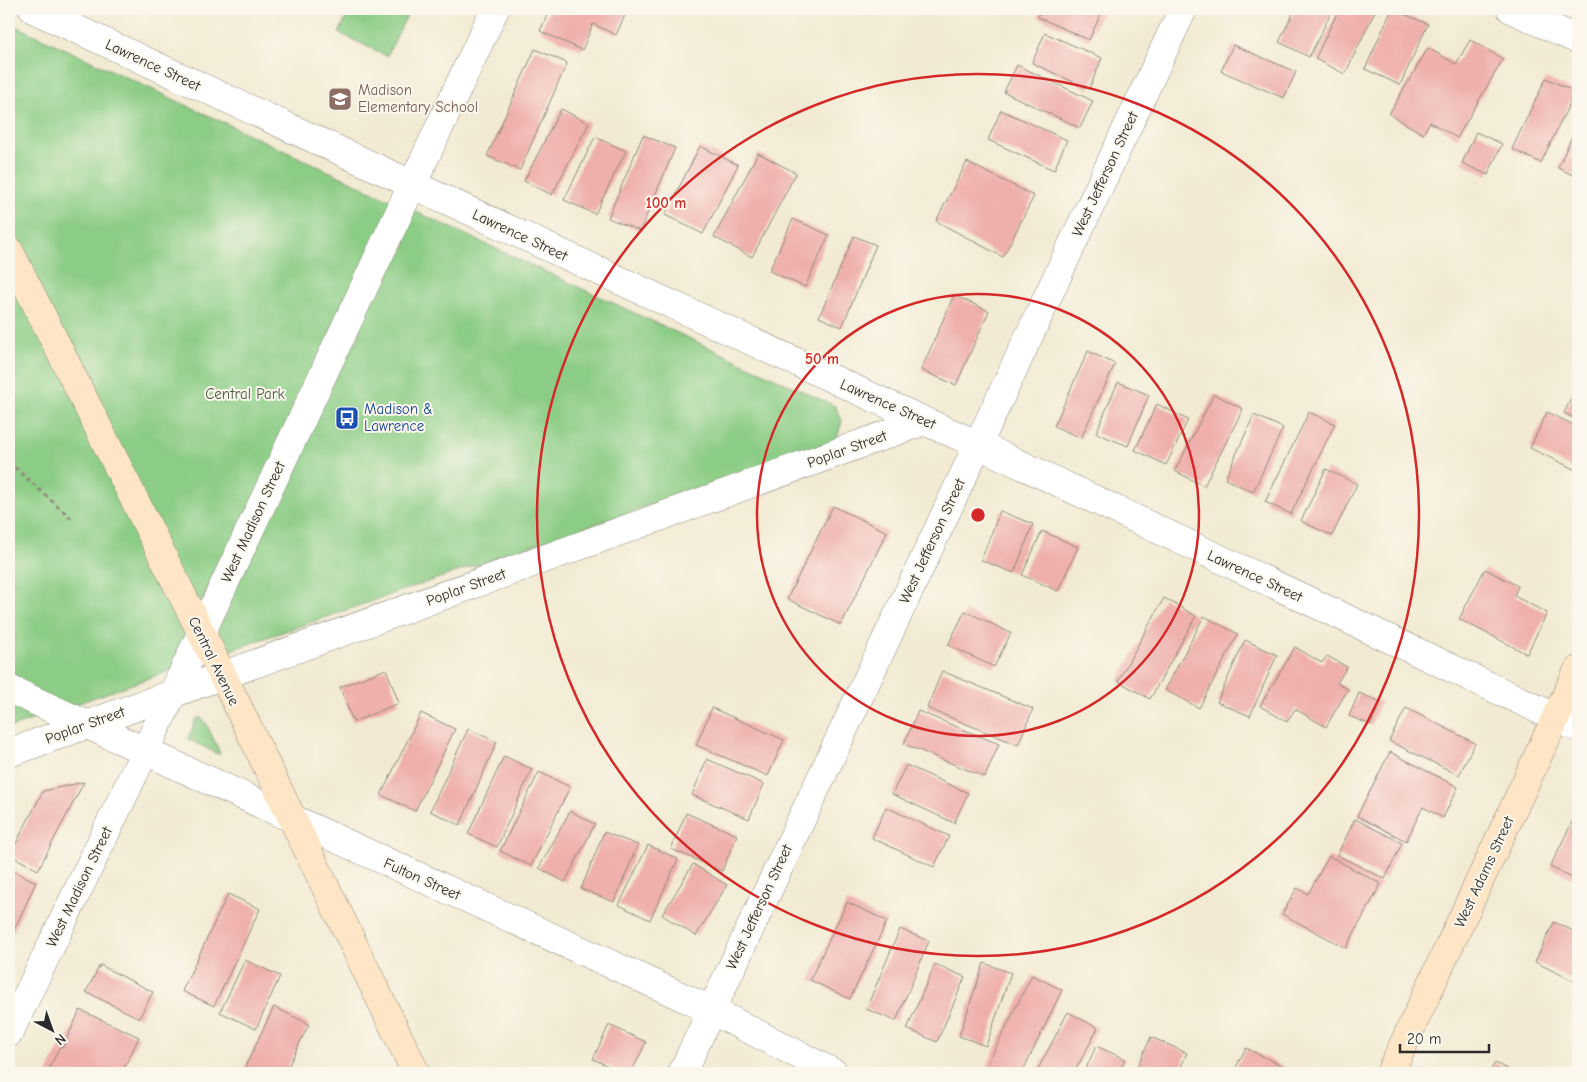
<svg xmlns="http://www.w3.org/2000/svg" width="1587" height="1082" font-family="'Comic Neue',sans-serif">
<rect width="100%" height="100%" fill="#fbf7ec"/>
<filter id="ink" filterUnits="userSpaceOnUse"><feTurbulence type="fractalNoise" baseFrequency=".02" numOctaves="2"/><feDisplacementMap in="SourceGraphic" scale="10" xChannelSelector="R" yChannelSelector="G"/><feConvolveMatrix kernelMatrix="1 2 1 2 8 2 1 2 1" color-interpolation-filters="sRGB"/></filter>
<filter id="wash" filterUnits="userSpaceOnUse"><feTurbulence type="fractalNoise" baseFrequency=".0096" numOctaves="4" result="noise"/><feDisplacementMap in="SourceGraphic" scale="20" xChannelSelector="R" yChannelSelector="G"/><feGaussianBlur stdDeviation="1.12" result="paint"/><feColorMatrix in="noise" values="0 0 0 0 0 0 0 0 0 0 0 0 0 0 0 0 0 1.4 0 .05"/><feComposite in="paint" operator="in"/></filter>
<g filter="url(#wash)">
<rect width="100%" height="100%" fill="#f2ead2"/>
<path fill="#8ccd85" stroke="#5c7c58" d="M350 9H410L387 56 339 33Z
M9 23 835 406 842 421 836 441 129 685 9 728Z
M200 717 206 723 220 753 218 754 188 739 196 719Z"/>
<g id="blocks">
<path fill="#efafab" d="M550 9H618L626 13 616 35 593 24 582 50 540 31Z
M1041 9H1103L1089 40 1038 17Z
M1295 9H1333L1309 57 1279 42Z
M1339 9H1376L1345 74 1315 59Z
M1392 9 1428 24 1400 85 1365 69Z
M1045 33 1102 58 1089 89 1032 63Z
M1470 40 1503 59 1457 138 1430 122 1423 134 1389 114 1428 48 1456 64Z
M1233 45 1296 72 1284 98 1221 71Z
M535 49 567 63 520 170 487 156Z
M1017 65 1093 101 1080 128 1004 92Z
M1546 78 1575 92 1541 163 1512 149Z
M561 109 589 123 552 195 524 181Z
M1001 110 1067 140 1054 170 988 140Z
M1578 123V173L1577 177 1558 168Z
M1476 132 1502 144 1488 175 1462 163Z
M643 135 675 148 640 231 608 218Z
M595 137 626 151 595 214 564 200Z
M700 146 738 165 703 234 665 215Z
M758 153 796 173 752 257 714 237Z
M967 162 1034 196 1003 257 936 221Z
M793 219 829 235 805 287 769 271Z
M854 236 876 245 842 327 819 317Z
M954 295 989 311 956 385 921 370Z
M1088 351 1115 364 1081 438 1054 426Z
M1118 382 1149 395 1128 446 1096 433Z
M1578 384V420L1564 413Z
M1214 394 1243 409 1204 486 1175 471Z
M1157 404 1188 420 1166 465 1135 450Z
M1309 412 1335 424 1291 514 1265 502Z
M1547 412 1578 427V471L1530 448Z
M1254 415 1283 428 1253 492 1225 479Z
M1326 469 1357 484 1332 536 1301 521Z
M833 506 887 532 841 625 787 599Z
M1000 511 1033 524 1014 573 981 560Z
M1042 531 1078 547 1058 591 1022 575Z
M1485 569 1518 586 1514 596 1547 613 1527 654 1459 619Z
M1164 598 1196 616 1150 699 1118 681Z
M965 611 1011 633 994 667 948 645Z
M1204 616 1238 634 1199 708 1165 690Z
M1245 640 1277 655 1250 716 1217 702Z
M1295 647 1322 663 1327 656 1347 667 1337 683 1348 689 1326 727 1295 709 1287 722 1260 706Z
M386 669 399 703 353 722 340 687Z
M942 671 1033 709 1018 745 927 708Z
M1359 693 1381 702 1371 725 1349 716Z
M712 708 784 740 768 776 696 745Z
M1406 708 1475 743 1459 775 1389 741Z
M918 711 999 744 985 777 904 744Z
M421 713 455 729 415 811 381 795Z
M468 729 497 742 460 825 430 811Z
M1390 752 1458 787 1443 818 1423 807 1406 841 1357 816Z
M504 756 532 769 497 847 468 834Z
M707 759 764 784 749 819 692 795Z
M906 765 968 793 954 823 892 794Z
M539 772 570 787 531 866 500 851Z
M84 782 38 870 10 855 43 791Z
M886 807 949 836 934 867 872 838Z
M1578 810V881L1550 867Z
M570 811 595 824 565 882 539 868Z
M686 813 737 835 722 871 671 849Z
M1355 819 1402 843 1385 879 1337 855Z
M604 832 638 845 614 902 581 889Z
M648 845 678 859 650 920 619 905Z
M1329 856 1381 884 1346 948 1282 914 1297 888 1308 894Z
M693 864 727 885 696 936 662 915Z
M9 869 36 882 9 941Z
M228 894 260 909 214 1006 182 991Z
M847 902 887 921 850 999 810 980Z
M1554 922 1578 933V983L1535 962Z
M900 929 929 941 896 1021 866 1009Z
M245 960 280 976 256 1029 220 1012Z
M984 963 1011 973 986 1046 959 1036Z
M935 964 965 977 937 1042 907 1029Z
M100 965 153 992 139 1018 86 992Z
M1032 975 1062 990 1022 1073H1003L987 1065Z
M274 1007 309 1024 285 1073H242Z
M80 1010 139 1037 122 1073H47L60 1046 63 1047Z
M1068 1012 1098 1028 1074 1073H1036Z
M609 1025 646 1042 631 1073H623L593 1059Z
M1151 1037 1187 1053 1178 1073H1134Z
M1096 1046 1125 1059 1118 1073H1084Z
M1246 1048 1297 1073H1233Z
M1495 1063 1515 1073H1489Z"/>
</g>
</g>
<g filter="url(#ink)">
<use href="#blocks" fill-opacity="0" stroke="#8e8a7e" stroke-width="1"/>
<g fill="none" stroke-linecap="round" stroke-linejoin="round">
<g stroke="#8e8a7e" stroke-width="29">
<path id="street" d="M33 9 924 421 977 444 1578 728
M1511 9 1578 40
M9 689 711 1010 834 1073
M9 753 924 421
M9 1033 173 693 495 9
M682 1073 1183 9"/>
</g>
<g stroke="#8e8a7e" stroke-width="29">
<path id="secondary" d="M9 250 223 676 416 1073
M1390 1073 1578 670"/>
</g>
<path stroke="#8e8a7e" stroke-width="3" stroke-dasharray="4 4" stroke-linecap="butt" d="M9 462 74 521"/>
<use href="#street" stroke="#fff" stroke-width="28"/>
<use href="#secondary" stroke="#fde5c5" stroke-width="28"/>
</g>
</g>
<g fill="none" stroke="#d62828" stroke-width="2.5">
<circle cx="978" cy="515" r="221"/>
<circle cx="978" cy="515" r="441"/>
</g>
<defs>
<g id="school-square" transform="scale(1.25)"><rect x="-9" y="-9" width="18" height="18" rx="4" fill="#8d6e63" stroke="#fbf7ec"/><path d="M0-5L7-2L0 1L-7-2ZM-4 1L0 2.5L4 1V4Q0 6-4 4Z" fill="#fff"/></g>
<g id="bus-square" transform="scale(1.25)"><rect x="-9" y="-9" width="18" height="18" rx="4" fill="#1a4fb4" stroke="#fbf7ec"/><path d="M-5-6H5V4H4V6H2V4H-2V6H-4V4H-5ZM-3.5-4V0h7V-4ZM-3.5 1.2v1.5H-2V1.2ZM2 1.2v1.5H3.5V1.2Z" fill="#fff"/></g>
</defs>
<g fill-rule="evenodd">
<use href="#school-square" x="340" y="99"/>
<use href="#bus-square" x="347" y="418"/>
</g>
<g text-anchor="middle" stroke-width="4" stroke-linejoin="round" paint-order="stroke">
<g font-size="15" fill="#2b2b2b" stroke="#fbf7ec">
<text transform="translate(153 65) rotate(25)" y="5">Lawrence Street</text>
<text transform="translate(1105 174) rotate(-65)" y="5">West Jefferson Street</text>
<text transform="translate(520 235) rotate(25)" y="5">Lawrence Street</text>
<text transform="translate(888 404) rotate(24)" y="5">Lawrence Street</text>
<text transform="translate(847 449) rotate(-20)" y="5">Poplar Street</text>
<text transform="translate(253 522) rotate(-65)" y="5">West Madison Street</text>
<text transform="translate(932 541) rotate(-65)" y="5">West Jefferson Street</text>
<text transform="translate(1255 576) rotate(25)" y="5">Lawrence Street</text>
<text transform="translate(466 587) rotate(-20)" y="5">Poplar Street</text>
<text transform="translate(214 661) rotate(64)" y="5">Central Avenue</text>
<text transform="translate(85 725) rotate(-20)" y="5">Poplar Street</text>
<text transform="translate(1484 872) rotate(-65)" y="5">West Adams Street</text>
<text transform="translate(422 879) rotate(24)" y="5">Fulton Street</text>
<text transform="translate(79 887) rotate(-64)" y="5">West Madison Street</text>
<text transform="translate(759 907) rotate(-65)" y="5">West Jefferson Street</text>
</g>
<g font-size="15" fill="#785e54" stroke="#fbf7ec" text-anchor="start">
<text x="358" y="95">Madison<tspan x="358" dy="17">Elementary School</tspan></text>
</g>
<g font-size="15" fill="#485c46" stroke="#fbf7ec">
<text x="245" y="399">Central Park</text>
</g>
<g font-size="15" fill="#164399" stroke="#fbf7ec" text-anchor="start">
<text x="364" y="414">Madison &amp;<tspan x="364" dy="17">Lawrence</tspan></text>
</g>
</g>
<circle cx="978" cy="515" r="8" fill="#d62828" stroke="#fbf7ec" stroke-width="2.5"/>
<g font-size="15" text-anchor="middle" font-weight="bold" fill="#d62828" stroke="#fbf7ec" stroke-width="4" stroke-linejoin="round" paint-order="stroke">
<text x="666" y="208">100 m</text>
<text x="822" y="364">50 m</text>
</g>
<rect width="1587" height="1082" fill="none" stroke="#fbf7ec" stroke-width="30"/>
<g transform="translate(52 1030) rotate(139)" stroke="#fbf7ec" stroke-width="4" paint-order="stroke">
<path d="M0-4L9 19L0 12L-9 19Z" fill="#2b2b2b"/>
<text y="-8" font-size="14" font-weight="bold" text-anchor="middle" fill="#2b2b2b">N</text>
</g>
<path d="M1400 1044v8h89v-8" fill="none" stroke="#2b2b2b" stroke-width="2.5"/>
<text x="1407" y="1044" font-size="15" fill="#2b2b2b" stroke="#fbf7ec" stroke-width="4" paint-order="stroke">20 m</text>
</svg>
